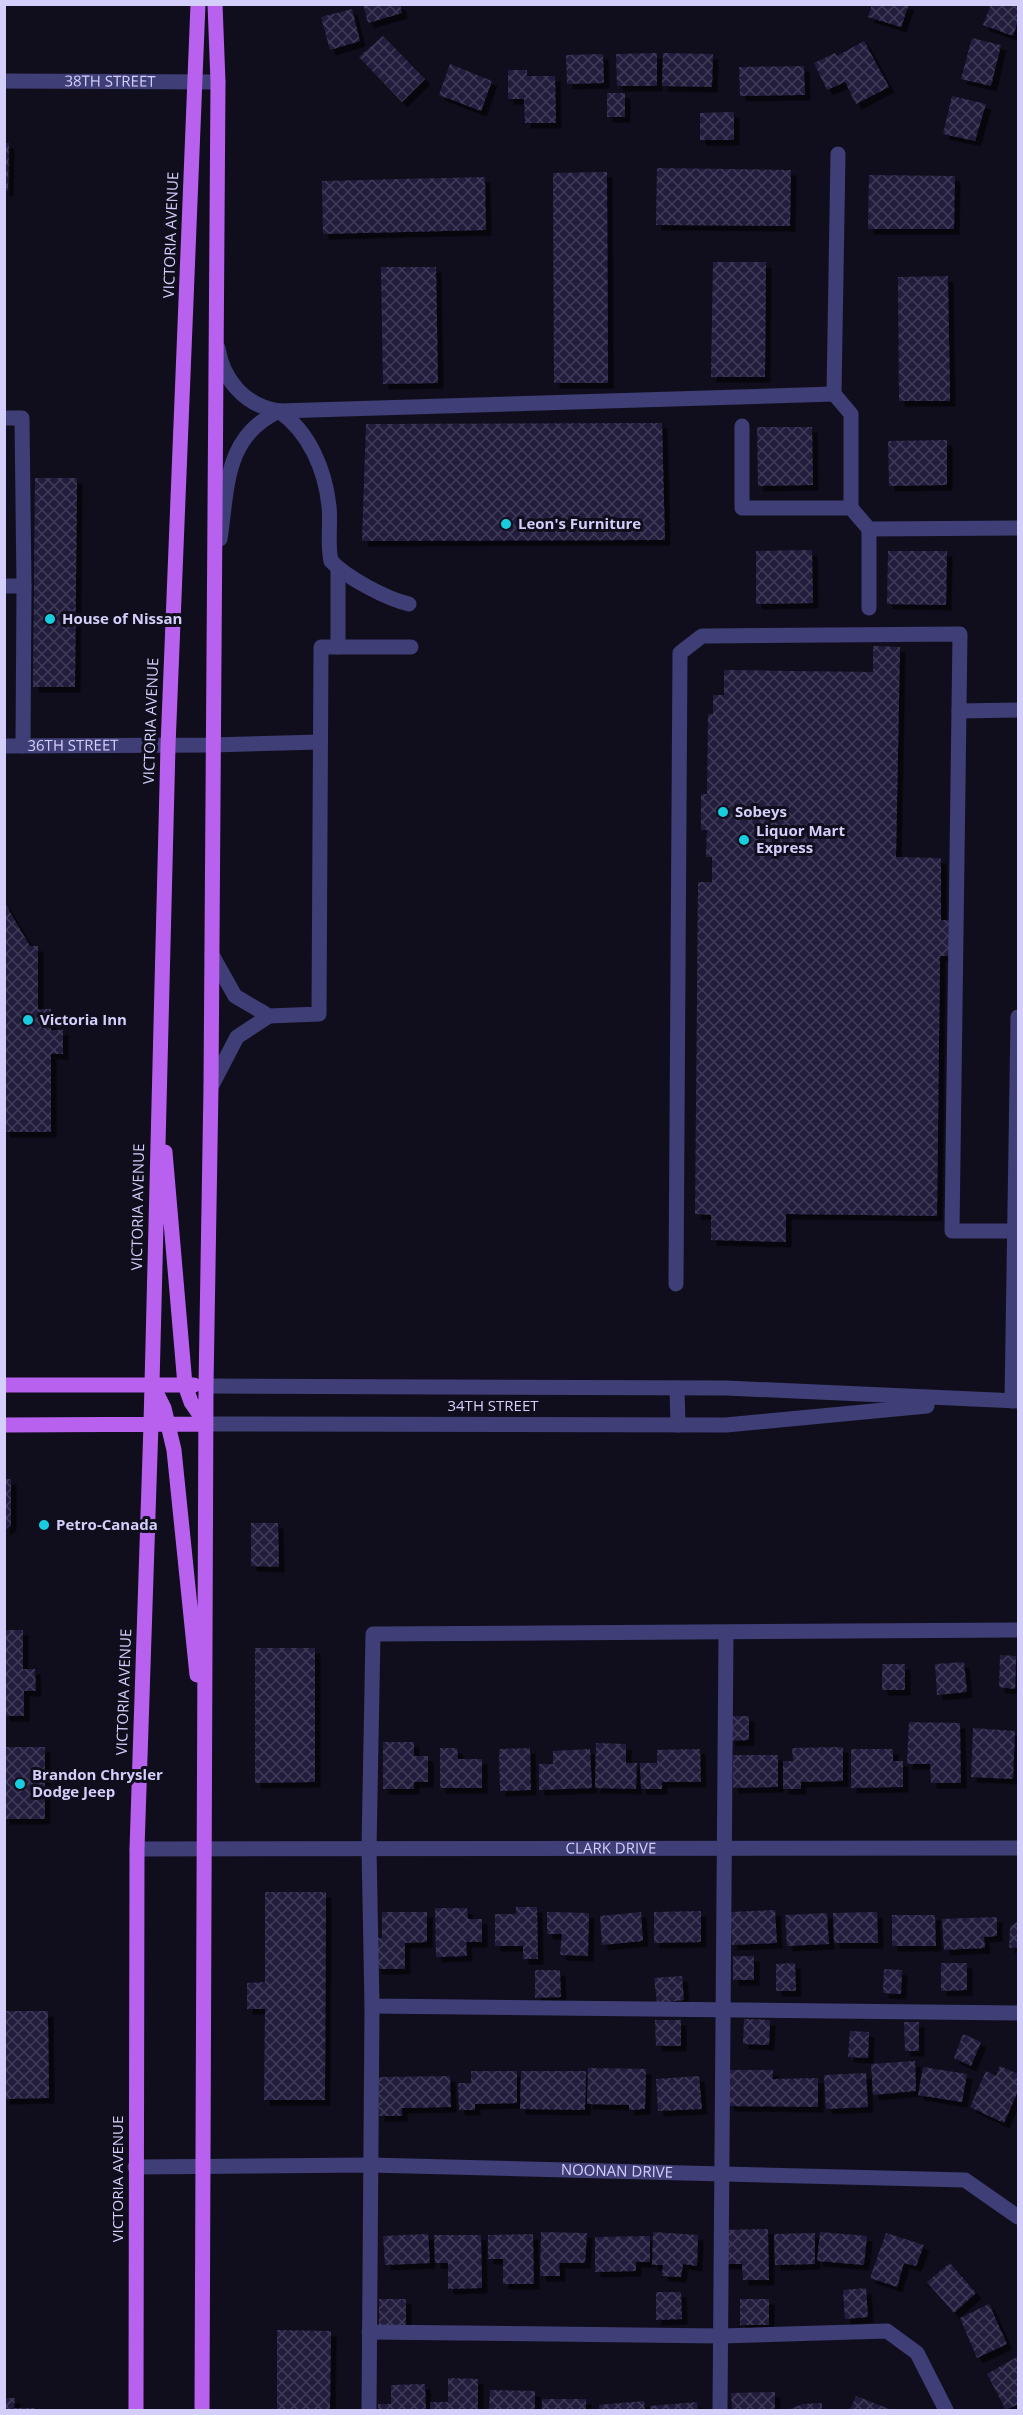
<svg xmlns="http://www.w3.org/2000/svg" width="1023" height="2415" font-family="'Open Sans',sans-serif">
<defs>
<pattern id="building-cross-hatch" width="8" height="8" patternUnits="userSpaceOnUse" patternTransform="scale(1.5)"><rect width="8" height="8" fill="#221c3c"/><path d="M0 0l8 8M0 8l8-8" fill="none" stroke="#413c59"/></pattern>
<filter id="shadow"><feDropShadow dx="5.5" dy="5.5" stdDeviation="0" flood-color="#0009"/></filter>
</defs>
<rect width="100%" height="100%" fill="#100e1d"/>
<path fill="url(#building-cross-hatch)" filter="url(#shadow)" d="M363 4H400L402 13 368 23Z
M872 4H909L901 27 868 17Z
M991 4H1018V20L1013 36 983 25Z
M352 9 360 41 330 50 321 17Z
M383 36 425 79 402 102 359 57Z
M972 38 1001 45 991 86 961 79Z
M864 41 889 87 856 104 845 82 827 90 814 63 835 53 837 56Z
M657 53V86H617L616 54Z
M663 53 713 54 712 87 662 86Z
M603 54 604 83 567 84 566 55Z
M450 64 492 81 481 111 439 95Z
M804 66 805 95 740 96 739 67Z
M508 70H527V76H555L556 123H525L524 99H508Z
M607 93H625V117H607Z
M952 96 986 104 975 141 943 134Z
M734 112V140H700V113Z
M4 143H9L8 191H4Z
M657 168 791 170 790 226 656 225Z
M607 172 608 383H554L553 173Z
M869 175 955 176 954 229H868Z
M485 177 486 230 323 234 322 181Z
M713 262H766L765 377H711Z
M381 267H436L438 383 383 384Z
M948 276 950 401H899L898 277Z
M662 423 665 540 362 541 366 424Z
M757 427H812L813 485 758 486Z
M947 440V485L889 486 888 441Z
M35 478H77L75 687H33Z
M812 550 813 603 756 604V551Z
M888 551H947L946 605 887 604Z
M873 646 900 647 896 857 941 858V920H952L951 956H940L937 1216 786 1214V1242L711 1240V1215L695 1214 698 882H712V857H706L707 830H701V794H707L708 714H713V695H724V670L873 672Z
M4 902 30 946H38V1009H51V1030H63V1054H51V1132H4Z
M4 1479H11V1525L4 1531Z
M251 1523H278L279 1567 251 1566Z
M4 1630H23V1669H35L36 1691H24V1716H4Z
M255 1648H315V1782L255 1783Z
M1000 1655 1016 1656 1015 1689 999 1687Z
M964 1662 967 1692 937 1695 935 1664Z
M882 1664H905V1690H882Z
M729 1716H749V1740L730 1741Z
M909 1722 960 1723 961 1783H931L930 1764H907Z
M973 1728 1015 1731 1013 1779 971 1777Z
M383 1742H414V1756H428V1782H414V1789H383Z
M596 1743 626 1744V1763H637L636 1789 595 1788Z
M4 1747H45V1819H4Z
M843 1747V1781L801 1782V1789H783V1761H793L792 1748Z
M440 1748H457L458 1759H482V1788H440Z
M530 1748 531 1790 500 1791 499 1749Z
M590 1749 592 1788 539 1790V1764H553V1751Z
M700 1749 701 1782H662V1789H641L640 1763H657V1750Z
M851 1749H893V1761H903V1787L851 1788Z
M733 1755H778V1787L733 1788Z
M265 1892H326L325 2100H264L265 2009H247V1983L265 1982Z
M516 1907H537L538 1959H523V1946H495V1914H516Z
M435 1908H467L468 1919H482V1942H466L467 1956 436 1957Z
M775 1910 777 1943 732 1945 730 1912Z
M701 1911V1942L654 1943V1912Z
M382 1912H427V1942L405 1943V1969H376L375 1938H382Z
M547 1912 589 1913 588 1956 560 1955 562 1934H547Z
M641 1912 643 1941 602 1945 600 1916Z
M877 1912 878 1943H834L833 1913Z
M827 1913 829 1944 787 1946 785 1915Z
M892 1915H935L936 1946H892Z
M997 1917V1936L984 1937 985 1948 944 1950 942 1919Z
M1018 1921V1947L1009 1948 1010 1927Z
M733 1956H754V1980H733Z
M795 1963 796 1991H776V1964Z
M941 1963H967V1990L941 1991Z
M884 1969 902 1970 901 1994 883 1993Z
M535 1970H560L561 1997 535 1998Z
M682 1976 684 2000 657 2003 654 1978Z
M4 2011H48L49 2098 4 2099Z
M744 2019 770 2020 769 2045 743 2044Z
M655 2020H681V2046H656Z
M904 2022H919V2051H905Z
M850 2031 869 2032 868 2058 848 2057Z
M963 2034 981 2042 971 2066 954 2058Z
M915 2061 916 2091 873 2095 871 2064Z
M1000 2066 1018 2074V2091L1004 2123 970 2107 986 2071 996 2076Z
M923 2067 967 2074 962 2102 918 2095Z
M588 2068 646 2069 645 2109 629 2110V2105L587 2104Z
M728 2070H773V2079L818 2078V2107L729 2106Z
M471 2071H517V2103L475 2104V2110H459L458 2083H471Z
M521 2071H586L585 2110 520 2109Z
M866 2073 868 2107 826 2109 824 2075Z
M450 2076 451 2107 402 2108V2116H379V2077Z
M699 2076 702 2109 658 2111 656 2079Z
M768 2229 769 2280H743L742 2264H723L722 2230Z
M541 2232 587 2233 585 2263H559L560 2276H540Z
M653 2232 698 2235 697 2266 683 2264 681 2277 662 2276 663 2265H652Z
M820 2232 867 2236 864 2265 817 2261Z
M815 2233V2264L775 2265 774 2234Z
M886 2233 924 2245 916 2266 904 2263 897 2287 870 2278Z
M428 2234 430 2263 385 2265 383 2236Z
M533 2234 534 2284H503V2259H488V2235Z
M434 2235H481L482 2288 448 2289V2263H435Z
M650 2236V2262H636V2271L595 2272V2237Z
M950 2263 976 2293 954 2313 927 2282Z
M866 2288 868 2317 845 2319 843 2290Z
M656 2292H681L682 2319 656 2320Z
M379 2299H406V2325H379Z
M740 2299H769V2325H740Z
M989 2304 1007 2344 977 2358 960 2318Z
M277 2330 331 2331 330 2410H277Z
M1017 2357 1018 2404 1006 2410 987 2374Z
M448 2378 478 2379V2410H430V2402H448Z
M425 2384 426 2410H378V2404H391V2385Z
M490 2390 535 2391V2410H489Z
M775 2392V2410H732L731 2393Z
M856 2396 892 2410H850Z
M5 2398H15L14 2408H35V2410H5Z
M542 2399H586V2410H542Z
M644 2401 645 2410H599V2405Z
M697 2402 698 2410H651L650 2406Z
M822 2403V2410H787L803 2404Z"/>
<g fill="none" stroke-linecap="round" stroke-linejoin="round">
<g stroke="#3f3e77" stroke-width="15">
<path id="s1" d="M4 81 218 82"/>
<path d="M218 348C223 380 245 406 279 411L834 394 838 154"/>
<path d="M834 394 851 414V508L869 529 1018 528"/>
<path d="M279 411C309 432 325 469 329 506 331 524 327 543 331 561 347 578 387 599 409 604"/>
<path d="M4 418H22L24 586 23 746"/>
<path d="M742 426V508H851"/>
<path d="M869 529V608"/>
<path d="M220 539C228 487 224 437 279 411"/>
<path d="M338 568V647"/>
<path d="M4 586H24"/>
<path d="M959 711 1018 710"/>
<path id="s2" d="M4 746 212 745 320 742"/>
<path d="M212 955 235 996 269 1016 319 1014 321 647H411"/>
<path d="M211 1087 237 1037 269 1016"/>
<path d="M676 1284 680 653 702 636 960 634 952 1231H1015"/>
<path d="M206 1386 726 1388 1018 1401"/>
<path d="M677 1388 678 1425"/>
<path d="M1012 1401 1018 1017"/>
<path d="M206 1424 726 1425 927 1406"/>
<path d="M1018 1630 373 1634 369 1848 372 2006 1018 2013"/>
<path id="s3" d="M137 1849 1018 1848"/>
<path id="s4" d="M135 2167 369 2165 965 2180 1018 2217"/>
<path d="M369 2332 721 2336 887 2331 917 2353 946 2410"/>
<path d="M369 2410 372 2006"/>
<path d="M720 2410 726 1633"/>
</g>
<path stroke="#b861ef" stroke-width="15" d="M165 1152 185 1385 191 1402 206 1424
M4 1385H194
M153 1386 164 1408 174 1450 197 1675
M4 1425 206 1424
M136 2410 137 1849 151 1424 168 746 198 4
M202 2410 206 1386 211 1087 218 82 215 4"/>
</g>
<g fill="#17cdde" stroke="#100e1d" stroke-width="2">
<circle cx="506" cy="524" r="6"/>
<circle cx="50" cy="619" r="6"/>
<circle cx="723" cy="812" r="6"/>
<circle cx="744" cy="840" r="6"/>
<circle cx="28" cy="1020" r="6"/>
<circle cx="44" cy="1525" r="6"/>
<circle cx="20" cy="1784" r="6"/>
</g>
<g text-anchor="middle" stroke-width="6" stroke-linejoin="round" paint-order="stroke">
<g font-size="15" fill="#d3cffa" stroke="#100e1d">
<text dy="5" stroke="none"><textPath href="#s1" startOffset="106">38TH STREET</textPath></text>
<text transform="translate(171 235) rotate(-88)" y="5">VICTORIA AVENUE</text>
<text transform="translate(151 721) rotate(-88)" y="5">VICTORIA AVENUE</text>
<text dy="5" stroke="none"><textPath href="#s2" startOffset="69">36TH STREET</textPath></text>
<text transform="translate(138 1207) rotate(-89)" y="5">VICTORIA AVENUE</text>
<text x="493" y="1411">34TH STREET</text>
<text transform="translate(124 1692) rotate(-88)" y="5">VICTORIA AVENUE</text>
<text dy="5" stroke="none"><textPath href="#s3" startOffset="474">CLARK DRIVE</textPath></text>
<text dy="5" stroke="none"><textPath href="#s4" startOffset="482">NOONAN DRIVE</textPath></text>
<text transform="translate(118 2179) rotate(-90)" y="5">VICTORIA AVENUE</text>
</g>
<g font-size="15" font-weight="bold" fill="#d3cffa" stroke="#100e1d" text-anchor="start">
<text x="518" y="529">Leon's Furniture</text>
<text x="62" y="624">House of Nissan</text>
<text x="735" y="817">Sobeys</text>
<text x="756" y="836">Liquor Mart<tspan x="756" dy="17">Express</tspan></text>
<text x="40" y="1025">Victoria Inn</text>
<text x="56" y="1530">Petro-Canada</text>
<text x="32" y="1780">Brandon Chrysler<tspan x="32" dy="17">Dodge Jeep</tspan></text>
</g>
</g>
<rect width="1023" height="2415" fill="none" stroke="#d3cffa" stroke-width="12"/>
</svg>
